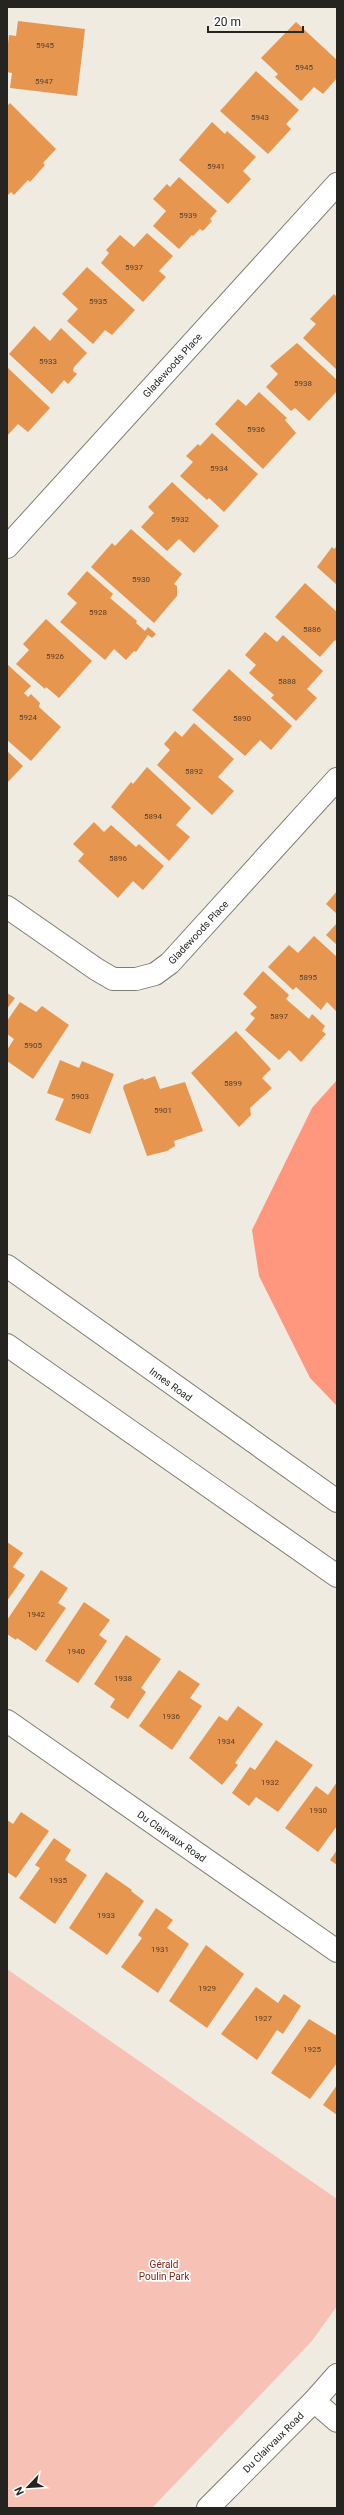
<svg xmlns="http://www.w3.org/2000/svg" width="344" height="2515" font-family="Roboto,sans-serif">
<rect width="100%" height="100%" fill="#efebe1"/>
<path fill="#f7c2b5" d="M7 1969 337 2199V2306L312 2341 152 2508H7Z"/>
<path fill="#fe977e" d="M337 1080V1406L310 1378 259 1276 252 1230 312 1108Z"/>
<path fill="#e6964f" d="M18 21 85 29 77 96 10 88 12 73 7 72V53L9 35 16 36Z
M296 22 337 60V78L323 94 314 87 301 101 275 77 278 74 261 58Z
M256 71 299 110 286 124 291 129 268 154 220 111Z
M10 103 56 149 43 163 45 165 30 182 28 180 14 195 11 192 7 196V106Z
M212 122 225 134 227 131 256 157 243 171 251 179 228 204 179 160Z
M179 177 217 211 210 219 212 221 203 231 200 229 193 236 192 235 179 249 153 226 166 211 153 199 167 184 170 187Z
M147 233 173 256 159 271 166 277 143 302 101 263 109 253 106 250 120 235 134 247Z
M87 267 135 310 112 335 105 330 93 344 67 321 78 309 62 294Z
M334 294 337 297V370L303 338 316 324 310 319Z
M34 326 50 341 61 328 87 353 74 367 73 371 77 374 68 384 64 380 52 394 9 354Z
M297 343 337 380V391L309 421 295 408 291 411 266 387 278 374 270 366Z
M7 367 50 408 28 432 18 424 7 436Z
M259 392 287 418 285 420 296 433 263 469 215 424 238 399 246 406Z
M212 433 258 474 224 512 209 498 207 500 180 476 193 462 186 456 198 444 200 446Z
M172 482 219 526 194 553 179 539 167 551 141 527 154 513 148 507Z
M131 529 182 574 174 584 177 586V596L154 623 91 567 112 543 115 546Z
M337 546V585L317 567 332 547 334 549Z
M87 571 113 594 110 598 137 621 136 623 145 631 148 627 156 634 152 638 148 635 136 652 134 651 126 660 114 649 105 660 60 622 77 603 67 594Z
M305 583 337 612V642L335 640 320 657 275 617Z
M46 619 92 661 59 698 46 687 45 689 16 664 29 650 23 644Z
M265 632 277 642 283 635 323 671 307 689 317 698 296 721 271 698 274 695 249 673 256 665 245 655Z
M7 664 31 686 24 693 28 697 31 694 40 703 39 707 61 727 31 761 7 740Z
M229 669 292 726 271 750 260 740 245 756 192 710Z
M194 723 234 759 218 777 234 791 212 815 157 765 170 750 164 744 175 731 182 737Z
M7 751 23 766 7 783Z
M147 767 191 808 176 825 190 837 169 861 111 807 131 782 133 784Z
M94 822 104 832 111 825 136 847 139 844 164 866 143 890 133 881 118 898 78 861 84 854 73 844Z
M337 891V914L326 904Z
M337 923V945L326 935Z
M314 936 337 957V1012L327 1002 321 1010 296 987 293 990 268 967 289 945 298 953Z
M263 971 289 995 286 999 309 1019 312 1014 325 1026 322 1031 326 1034 301 1062 289 1050 279 1060 245 1030 255 1018 250 1014 257 1007 243 994Z
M7 993 15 998 7 1009Z
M20 1002 36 1012 42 1006 69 1025 33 1079 7 1061V1050L14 1039 7 1034V1021Z
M236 1031 271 1069 262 1078 272 1088 250 1108 251 1115 239 1127 191 1073Z
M60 1060 79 1068 82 1061 114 1074 90 1134 55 1120 64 1099 47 1093Z
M155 1076 160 1089 185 1082 203 1131 174 1141 175 1146 167 1151 147 1156 123 1088 124 1085 143 1078 144 1080Z
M7 1542 23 1553 13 1567 25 1575 7 1601Z
M41 1570 68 1588 58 1603 66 1608 36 1651 17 1638 16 1640 7 1634V1620Z
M84 1602 110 1620 99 1635 107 1641 78 1683 45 1661Z
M126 1635 161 1659 141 1688 146 1692 128 1719 110 1707 115 1699 94 1684Z
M179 1670 200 1684 190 1698 202 1706 172 1750 139 1726Z
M238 1706 263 1724 235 1763 238 1765 222 1785 189 1758 219 1716 227 1721Z
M276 1740 313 1765 278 1812 256 1797 249 1806 232 1793 250 1767 255 1770Z
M337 1782V1826L318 1852 285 1828 316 1786 328 1795Z
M21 1812 49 1831 16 1878 7 1872V1820L13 1824Z
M54 1838 71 1850 65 1860 87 1875 55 1924 19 1898 40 1868 35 1865Z
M337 1850V1865L330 1860Z
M106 1872 132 1890 131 1891 144 1901 107 1955 69 1928Z
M156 1908 173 1920 167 1928 189 1944 158 1993 121 1967 142 1938 138 1935Z
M206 1945 244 1974 207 2028 169 2001Z
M256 1987 278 2003 284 1994 301 2006 283 2034 277 2030 257 2060 221 2034Z
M309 2019 337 2036V2063L310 2099 271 2073Z
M337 2085V2115L323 2105Z"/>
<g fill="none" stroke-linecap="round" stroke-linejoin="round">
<g stroke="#807c73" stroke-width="24">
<path id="minor" d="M7 547 337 184
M7 907 96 969 113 979H136L155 974 170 963 337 779
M7 1721 337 1951
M314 2401 337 2421
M208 2508 314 2401 337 2375"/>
</g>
<g stroke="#807c73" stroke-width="24">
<path id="secondary" d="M7 1266 337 1501
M7 1345 337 1576"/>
</g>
<use href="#minor" stroke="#fff" stroke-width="22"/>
<use href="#secondary" stroke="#fff" stroke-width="22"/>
</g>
<g text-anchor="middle" stroke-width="3.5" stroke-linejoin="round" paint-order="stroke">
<g font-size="8" fill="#56402c">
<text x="45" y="48">5945</text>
<text x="304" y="70">5945</text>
<text x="44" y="84">5947</text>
<text x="260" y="120">5943</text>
<text x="216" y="169">5941</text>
<text x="188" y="218">5939</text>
<text x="134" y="270">5937</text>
<text x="98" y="304">5935</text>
<text x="48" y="364">5933</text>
<text x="303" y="386">5938</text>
<text x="256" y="432">5936</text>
<text x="219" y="471">5934</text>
<text x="180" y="522">5932</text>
<text x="141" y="582">5930</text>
<text x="98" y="615">5928</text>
<text x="312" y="632">5886</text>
<text x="55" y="659">5926</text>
<text x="287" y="684">5888</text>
<text x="28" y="720">5924</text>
<text x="242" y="721">5890</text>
<text x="194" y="774">5892</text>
<text x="153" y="819">5894</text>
<text x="118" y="861">5896</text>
<text x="308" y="980">5895</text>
<text x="279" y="1019">5897</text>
<text x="33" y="1048">5905</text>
<text x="233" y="1086">5899</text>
<text x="80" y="1099">5903</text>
<text x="163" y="1113">5901</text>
<text x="36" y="1617">1942</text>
<text x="76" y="1654">1940</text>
<text x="123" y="1681">1938</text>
<text x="171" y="1719">1936</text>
<text x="226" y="1744">1934</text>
<text x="270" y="1785">1932</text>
<text x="318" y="1813">1930</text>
<text x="58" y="1883">1935</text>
<text x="106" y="1918">1933</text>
<text x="160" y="1952">1931</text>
<text x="207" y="1991">1929</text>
<text x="263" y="2021">1927</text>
<text x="312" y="2052">1925</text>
</g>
<g font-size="10" fill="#262421" stroke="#fff">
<text transform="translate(172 365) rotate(-48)" y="4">Gladewoods Place</text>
<text transform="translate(198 932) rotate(-47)" y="4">Gladewoods Place</text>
<text transform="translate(171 1384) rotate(36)" y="4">Innes Road</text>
<text transform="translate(172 1836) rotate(35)" y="4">Du Clairvaux Road</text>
<text transform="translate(273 2442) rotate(-45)" y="4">Du Clairvaux Road</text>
</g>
<g font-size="10" fill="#822813" stroke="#fff">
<text x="164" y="2268">Gérald<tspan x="164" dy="12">Poulin Park</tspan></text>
</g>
</g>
<rect width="344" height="2515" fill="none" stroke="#262421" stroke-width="16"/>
<g transform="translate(28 2487) rotate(245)" stroke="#ffffff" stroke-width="3" paint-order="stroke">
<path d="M0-3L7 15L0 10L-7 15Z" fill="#262421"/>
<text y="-6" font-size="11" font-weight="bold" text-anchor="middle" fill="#262421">N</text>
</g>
<path d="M208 26v6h95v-6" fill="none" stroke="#262421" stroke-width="2"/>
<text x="214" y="26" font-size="12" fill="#262421" stroke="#ffffff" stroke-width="3" paint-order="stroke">20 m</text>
</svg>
